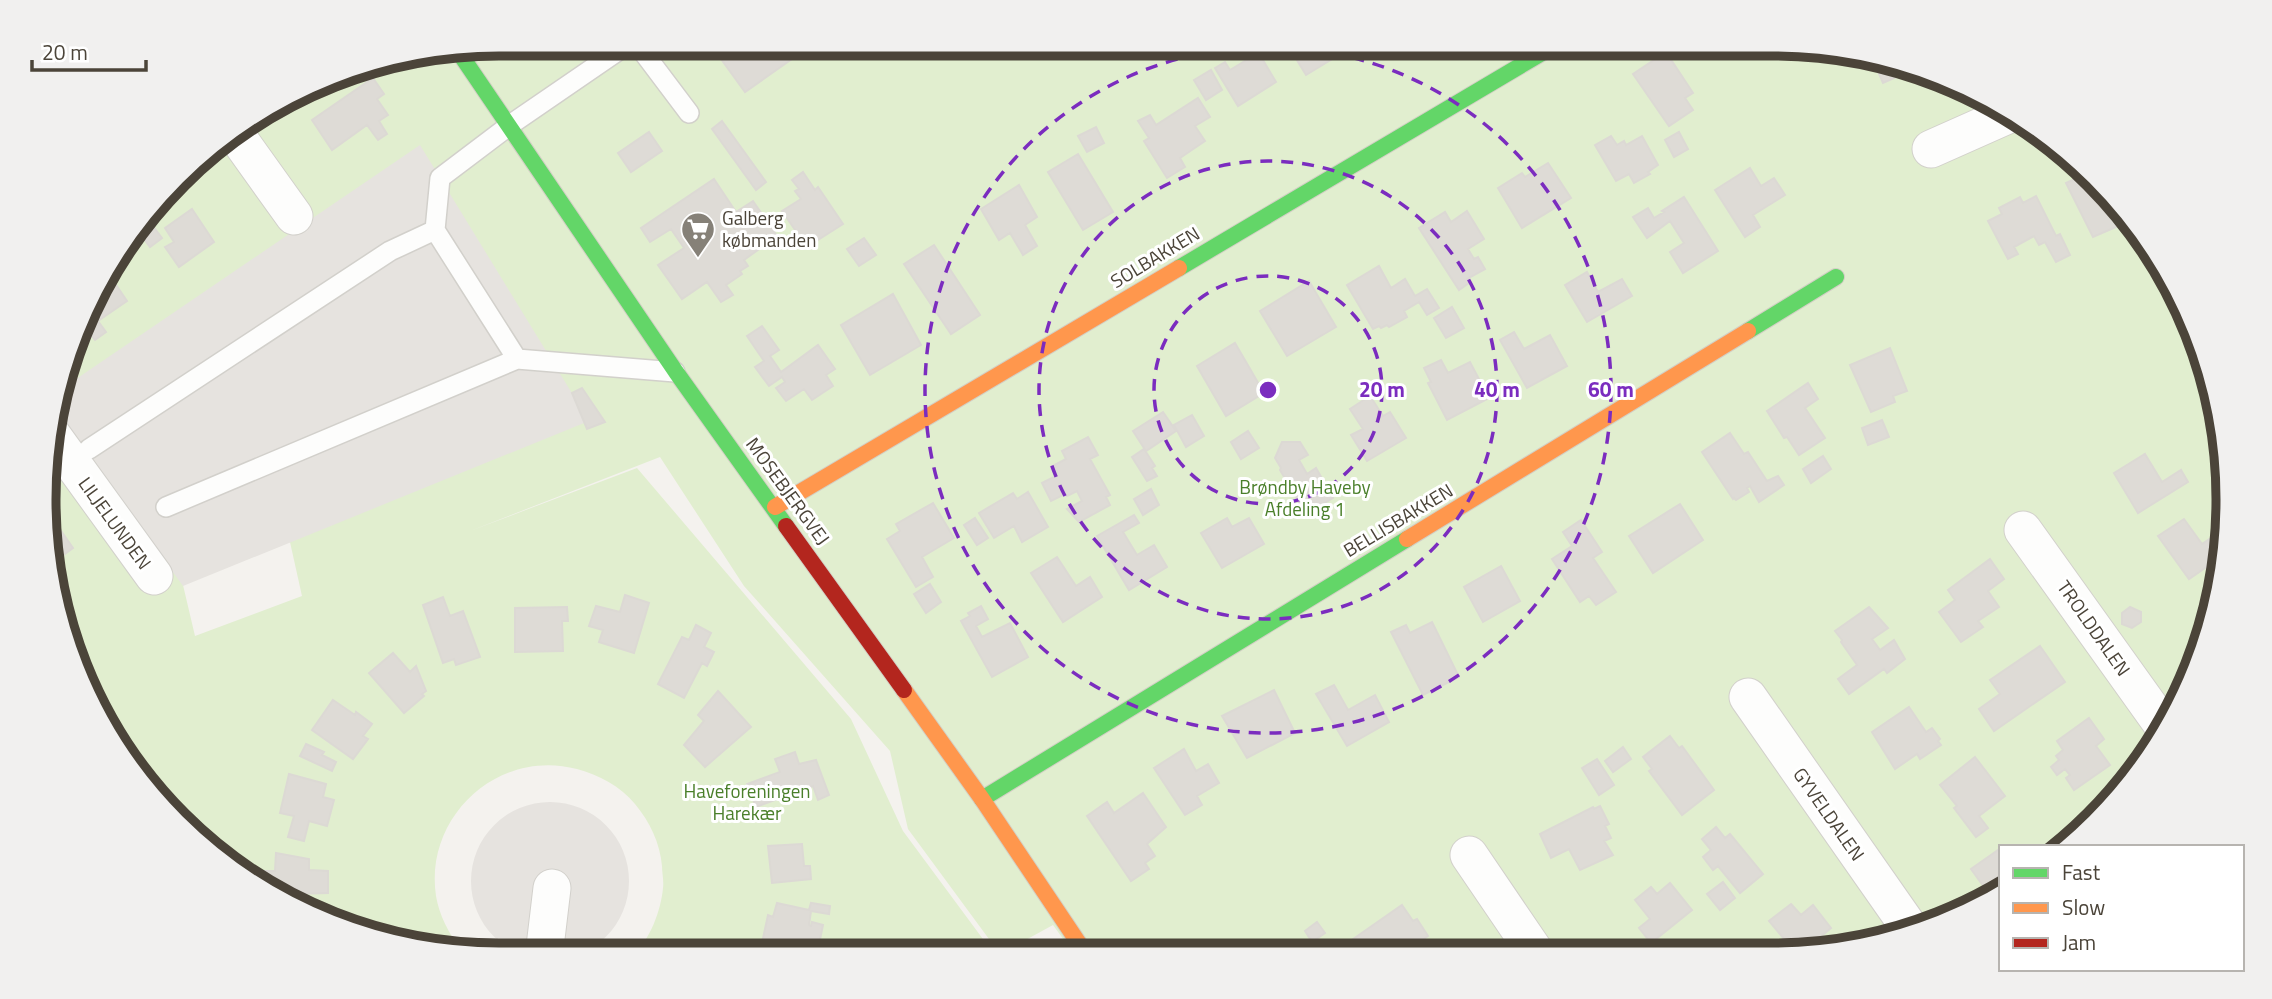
<svg xmlns="http://www.w3.org/2000/svg" width="2272" height="999" font-family="'Titillium Web',sans-serif">
<rect width="100%" height="100%" fill="#f4f2ee"/>
<path fill="#e1eecf" fill-rule="evenodd" d="M500 44H1773L1919 68 2001 105 2073 157 2134 222 2181 298 2213 382 2227 470 2224 559 2204 646 2151 753 2073 842 2066 847H2001V887L1947 920 1832 951 1074 954 1053 925 1000 954 908 829 890 751 744 586 660 457 470 531 637 468 851 719 903 831 994 954 633 955C650 940 661 910 663 888 664 881 662 873 662 866 660 843 650 822 635 804 620 786 599 775 577 769 499 748 424 816 436 896 439 915 449 933 460 949L353 931 199 842 105 727 48 559 52 411 105 271 199 157 353 68ZM290 542 302 596 195 636 183 585Z"/>
<path fill="#e6e3df" d="M420 145 589 421 183 586 54 407 60 390Z
M471 881a79 79 0 1 1 158 0a79 79 0 1 1-158 0Z"/>
<path fill="#dedbd6" stroke="#dcd9d4" stroke-width="2" d="M728 44H810L812 45 745 92 716 52Z
M1287 44H1357L1306 75Z
M1254 45 1276 82 1238 106 1215 68 1225 62 1230 70 1248 59 1243 51Z
M1666 52 1693 93 1685 98 1693 110 1669 126 1633 74Z
M1873 60 1917 68 1883 83Z
M378 64 363 75 357 67Z
M1211 70 1222 90 1206 100 1194 80Z
M373 78 384 94 377 99 388 115 379 121 387 134 378 140 367 125 332 150 312 120Z
M1198 98 1210 117 1195 126 1205 141 1180 158 1185 167 1167 178 1144 141 1149 138 1138 121 1150 115 1156 125Z
M722 121 766 182 756 190 712 129Z
M1096 127 1104 143 1087 152 1078 136Z
M649 132 662 151 631 172 618 153Z
M1679 132 1688 149 1674 157 1665 140Z
M1611 136 1617 145 1624 141 1626 145 1642 136 1658 165 1648 172 1650 174 1634 183 1629 174 1616 181 1595 145Z
M1078 154 1113 212 1083 230 1048 172Z
M1548 163 1571 198 1522 228 1498 188 1522 173 1525 177Z
M1750 168 1761 186 1774 178 1785 195 1753 215 1760 227 1745 237 1715 190Z
M803 172 815 190 818 187 843 224 807 247 782 211 801 199 795 191 799 189 792 180Z
M2088 173 2112 198 2123 224 2093 237 2066 183Z
M714 179 736 212 753 201 777 236 744 260 748 266 740 271 742 274 726 285 733 295 721 302 707 282 682 299 658 265 684 248 671 229 650 242 641 228Z
M1019 185 1037 217 1025 225 1037 246 1023 255 1010 233 999 240 981 209Z
M2036 196 2056 236 2060 234 2070 255 2056 262 2045 242 2039 245 2034 236 2014 247 2018 254 2008 259 1988 221 2002 214 1999 208 2020 197 2023 203Z
M1684 197 1718 251 1683 273 1670 252 1684 243 1670 221 1647 238 1633 217 1648 208 1654 218 1664 212 1662 211Z
M192 209 214 242 179 267 165 247 174 242 165 228Z
M1467 211 1484 239 1468 249 1474 259 1478 257 1485 269 1467 279 1469 283 1459 290 1419 228 1445 212 1451 222Z
M149 221 162 238 150 247 138 231Z
M864 238 876 255 859 266 847 249Z
M934 245 980 315 951 334 904 264Z
M1379 266 1391 288 1405 279 1415 296 1427 289 1439 308 1427 315 1419 302 1404 311 1407 317 1389 327 1387 325 1381 328 1379 326 1373 329 1347 285Z
M106 270 127 301 98 321 106 332 95 340 84 327Z
M1587 272 1598 292 1622 279 1632 296 1587 322 1565 285Z
M1309 281 1336 327 1287 356 1260 311Z
M893 294 921 345 870 375 841 325Z
M1452 307 1464 328 1446 338 1434 318Z
M762 326 779 350 770 356 781 372 818 345 835 369 826 375 833 386 812 400 804 389 786 401 776 388 785 382 782 377 769 386 755 367 764 361 747 336Z
M1514 332 1524 349 1550 335 1567 366 1527 388 1500 340Z
M1235 343 1264 393 1226 416 1197 366Z
M1890 348 1907 391 1893 396 1895 402 1871 412 1850 365Z
M1441 360 1448 373 1470 362 1489 398 1447 420 1428 383 1431 382 1424 368Z
M1808 383 1818 399 1805 408 1825 438 1799 455 1787 437 1784 438 1767 411Z
M582 388 605 422 587 429 572 393Z
M1370 396 1383 416 1390 412 1406 438 1367 461 1351 435 1363 429 1350 409Z
M1163 412 1176 431 1146 451 1133 431Z
M1192 415 1204 436 1186 447 1174 425Z
M1882 420 1889 437 1868 445 1862 428Z
M1248 431 1259 448 1241 459 1231 442Z
M1730 433 1744 454 1748 452 1767 481 1778 476 1784 485 1759 502 1750 486 1747 488 1749 492 1736 500 1734 498 1733 499 1702 452Z
M1088 437 1098 455 1090 459 1110 495 1106 497 1110 505 1079 522 1067 509 1082 501 1077 491 1067 496 1065 494 1051 501 1042 483 1056 476 1051 467 1066 459 1062 451Z
M1282 442H1300L1308 455 1299 460 1307 474 1316 468 1333 498 1306 514 1280 470 1281 468 1275 458Z
M1144 449 1155 466 1152 468 1157 476 1147 481 1132 457Z
M2145 454 2162 482 2181 470 2188 482 2138 513 2114 473Z
M1823 456 1831 469 1811 483 1803 469Z
M1151 489 1159 505 1143 515 1134 499Z
M1028 492 1048 527 1022 542 1014 526 994 538 979 513 1013 493 1017 499Z
M933 503 954 538 922 557 933 577 916 587 887 539 900 531 896 524Z
M1680 504 1703 540 1653 573 1629 536Z
M1134 515 1139 523 1123 532 1137 555 1154 545 1167 567 1129 590 1097 536Z
M975 518 988 538 977 545 964 525Z
M1227 518 1232 527 1249 518 1264 544 1222 568 1201 533Z
M2184 519 2202 544 2215 535 2225 548 2224 555 2189 579 2158 536Z
M1581 520 1602 552 1593 558 1616 592 1596 605 1589 596 1580 602 1552 559 1572 546 1563 532Z
M57 525 73 548 50 565 48 559 49 530Z
M1057 557 1076 586 1090 577 1102 597 1063 622 1031 573Z
M1990 559 2004 579 1988 591 1999 607 1978 621 1983 627 1961 642 1939 612 1955 600 1948 590Z
M1501 566 1520 601 1483 622 1464 587Z
M930 584 941 602 926 613 914 594Z
M625 595 649 603 634 653 599 642 603 630 589 626 596 606 620 612Z
M443 597 450 616 463 611 480 657 456 665 454 659 443 663 423 605Z
M981 606 988 619 976 626 982 637 1010 623 1028 657 992 677 961 621 970 616 968 613Z
M567 607 568 621H562L563 651 515 652V608Z
M1869 607 1888 628 1872 639 1880 650 1894 640 1905 659 1887 673 1884 669 1849 694 1838 679 1857 665 1841 642 1842 640 1835 631Z
M2130 607 2141 612V622L2132 628 2122 624V613Z
M1432 622 1459 677 1423 695 1391 632 1406 625 1410 633Z
M696 625 711 633 704 647 714 652 707 666 702 663 684 698 658 684 682 637 689 640Z
M2040 646 2065 682 1994 731 1979 709 2000 694 1990 680Z
M393 653 410 672 416 666 426 691 422 694 424 696 404 713 369 673Z
M1334 685 1348 710 1375 695 1389 722 1347 746 1316 694Z
M1274 690 1295 733 1247 758 1222 716Z
M718 691 751 727 705 767 684 745 704 721 698 715Z
M333 700 355 715 356 712 372 724 363 736 368 739 353 759 312 730Z
M1909 707 1926 732 1932 728 1940 739 1938 741 1941 745 1920 759 1917 754 1895 769 1872 732Z
M2089 718 2104 739 2096 746 2110 765 2074 790 2066 778 2070 775 2065 769 2057 775 2051 767 2059 760 2056 756 2063 750 2057 741Z
M1670 736 1679 748 1682 746 1714 790 1682 815 1649 771 1652 769 1643 757Z
M306 744 324 752 322 755 336 762 332 771 300 756Z
M1623 747 1631 759 1613 772 1605 761Z
M1184 749 1196 771 1208 764 1219 783 1197 796 1202 805 1185 815 1154 768Z
M795 752 799 764 816 760 829 795 818 800 813 786 756 807 747 784 780 772 775 759Z
M1975 757 2005 796 1979 816 1988 828 1976 837 1954 808 1957 806 1940 785Z
M1597 759 1614 785 1599 795 1582 768Z
M289 774 326 784 323 797 334 800 327 826 309 821 304 841 288 837 294 816 280 813Z
M1143 793 1166 827 1147 844 1155 856 1145 863 1149 869 1131 881 1087 816 1107 802 1114 813Z
M1600 806 1609 824 1605 826 1611 838 1604 841 1613 855 1580 870 1569 849 1551 858 1540 834 1593 807 1594 809Z
M1716 827 1725 838 1730 834 1763 874 1740 893 1718 866 1713 870 1703 857 1711 850 1702 839Z
M802 844 804 866H810L811 879 772 883 768 846Z
M2001 848V887L1989 894 1971 869Z
M276 853 309 859V870L328 871V893L289 894 275 886V882L264 880V871H275Z
M1723 882 1735 898 1720 910 1707 894Z
M1670 883 1692 910 1651 943 1639 928 1650 919 1635 900 1651 887 1657 894Z
M777 903 809 910 811 903 830 906 829 914 811 911 809 925 811 926 812 922 823 925 817 954 762 943 768 915 773 917Z
M1791 904 1801 915 1813 905 1831 928 1819 938 1821 941 1809 951H1794L1769 921Z
M1402 905 1413 921 1417 919 1428 936 1404 953H1379L1378 951 1366 953 1359 943 1349 949 1346 944Z
M1317 922 1325 933 1315 940 1324 953H1286L1304 941 1306 946 1312 942 1305 931Z"/>
<g fill="none" stroke-linecap="round" stroke-linejoin="round">
<g stroke="#d2d0cb" stroke-width="22">
<path id="lane" d="M628 44 510 125 440 178 435 230 517 359 675 372
M637 44 689 113
M89 449 390 251 435 230
M166 507 517 359"/>
</g>
<g stroke="#d2d0cb" stroke-width="39">
<path id="street" d="M236 135 294 216
M1931 149 2012 113
M52 435 154 576
M2023 530 2164 727
M1748 697 1911 930
M1469 855 1535 952
M544 955 552 888"/>
</g>
<g stroke="#d3cfc5" stroke-width="18">
<path id="fast" d="M458 51 676 372 786 526
M1179 268 1557 44
M1748 331 1836 277
M982 799 1407 539"/>
</g>
<g stroke="#d3cfc5" stroke-width="18">
<path id="slow" d="M775 507 1179 268
M1407 539 1748 331
M904 690 982 799 1086 954"/>
</g>
<g stroke="#d3cfc5" stroke-width="18">
<path id="jam" d="M786 526 904 690"/>
</g>
<use href="#lane" stroke="#fdfdfc" stroke-width="19"/>
<use href="#street" stroke="#fdfdfc" stroke-width="37"/>
<use href="#fast" stroke="#63d668" stroke-width="16"/>
<use href="#slow" stroke="#ff974d" stroke-width="16"/>
<use href="#jam" stroke="#b3261e" stroke-width="16"/>
</g>
<g fill="none" stroke="#7b2cbf" stroke-width="3.5" stroke-dasharray="12 9">
<circle cx="1268" cy="390" r="114"/>
<circle cx="1268" cy="390" r="229"/>
<circle cx="1268" cy="390" r="343"/>
</g>
<defs>
<g id="supermarket-pin" transform="scale(1.75)"><path d="M0 17L-7.5 6A9.5 9.5 0 1 1 7.5 6Z" fill="#868178" stroke="#fff"/><path d="M-6-5.5h2.5l.6 2H6L4.5 2H-2.5L-4.4-4H-6ZM-1.5 3.2a1.3 1.3 0 1 0 .1 0ZM3 3.2a1.3 1.3 0 1 0 .1 0Z" fill="#fff"/></g>
</defs>
<g fill-rule="evenodd">
<use href="#supermarket-pin" x="698" y="229"/>
</g>
<g text-anchor="middle" stroke-width="6" stroke-linejoin="round" paint-order="stroke">
<g font-size="19" fill="#4b4439" stroke="#fff" text-anchor="start">
<text x="722" y="225">Galberg<tspan x="722" dy="22">købmanden</tspan></text>
</g>
<g font-size="19" fill="#4b4439" stroke="#fff">
<text transform="translate(1155 257) rotate(-31)" y="7">SOLBAKKEN</text>
<text transform="translate(788 491) rotate(54)" y="7">MOSEBJERGVEJ</text>
<text transform="translate(1398 520) rotate(-31)" y="7">BELLISBAKKEN</text>
<text transform="translate(115 523) rotate(54)" y="7">LILJELUNDEN</text>
<text transform="translate(2094 628) rotate(55)" y="7">TROLDDALEN</text>
<text transform="translate(1829 814) rotate(55)" y="7">GYVELDALEN</text>
</g>
<g font-size="19" fill="#4a7f2a" stroke="#fff">
<text x="1305" y="494">Brøndby Haveby<tspan x="1305" dy="22">Afdeling 1</tspan></text>
<text x="747" y="798">Haveforeningen<tspan x="747" dy="22">Harekær</tspan></text>
</g>
</g>
<path d="M0 0H2272V999H0ZM499 56H1773A443 443 0 0 1 2216 499V500A443 443 0 0 1 1773 943H499A443 443 0 0 1 56 500V499A443 443 0 0 1 499 56Z" fill="#f1f0ef" fill-rule="evenodd"/>
<path fill="none" stroke="#4b4439" stroke-width="9" d="M499 56H1773A443 443 0 0 1 2216 499V500A443 443 0 0 1 1773 943H499A443 443 0 0 1 56 500V499A443 443 0 0 1 499 56Z"/>
<circle cx="1268" cy="390" r="10" fill="#7b2cbf" stroke="#fff" stroke-width="3.5"/>
<g font-size="21" text-anchor="middle" font-weight="bold" fill="#7b2cbf" stroke="#fff" stroke-width="6" stroke-linejoin="round" paint-order="stroke">
<text x="1382" y="397">20 m</text>
<text x="1497" y="397">40 m</text>
<text x="1611" y="397">60 m</text>
</g>
<rect x="1999" y="845" width="245" height="126" fill="#ffffff" stroke="#b7b4b0" stroke-width="2"/>
<rect x="2013" y="868" width="35" height="10" fill="#63d668" stroke="#b7b4b0" stroke-width="2"/>
<text x="2062" y="880" font-size="21" fill="#4b4439">Fast</text>
<rect x="2013" y="903" width="35" height="10" fill="#ff974d" stroke="#b7b4b0" stroke-width="2"/>
<text x="2062" y="915" font-size="21" fill="#4b4439">Slow</text>
<rect x="2013" y="938" width="35" height="10" fill="#b3261e" stroke="#b7b4b0" stroke-width="2"/>
<text x="2062" y="950" font-size="21" fill="#4b4439">Jam</text>
<path d="M32 60v10h114v-10" fill="none" stroke="#4b4439" stroke-width="3.5"/>
<text x="42" y="60" font-size="21" fill="#4b4439" stroke="#ffffff" stroke-width="5" paint-order="stroke">20 m</text>
</svg>
